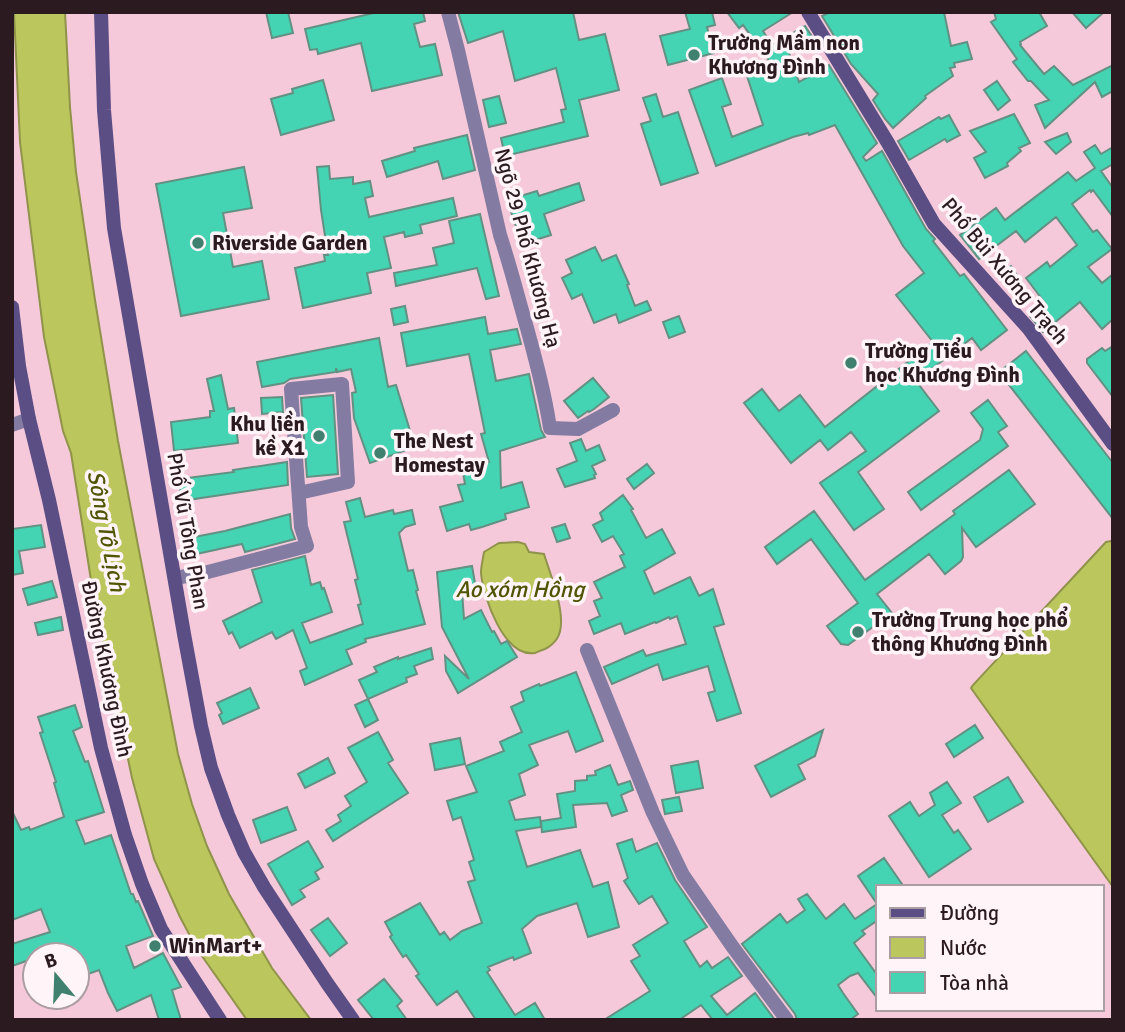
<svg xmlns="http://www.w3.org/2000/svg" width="1125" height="1032" font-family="Signika,sans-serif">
<rect width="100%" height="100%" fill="#f6c9da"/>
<path fill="#bbc65c" stroke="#90934a" stroke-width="2" d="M14 12H65L70 107 76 172 95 300 118 441 178 754 192 804 207 846 229 894 272 968 311 1020H247L197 949 180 917 154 859 132 778 93 593 71 453 63 431 44 337 20 142Z
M1111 541 1113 542V887L971 688 973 685 1106 542Z
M518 542 525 544 529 552 544 554C550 573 562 604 561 623 561 635 555 644 545 649 541 650 538 652 535 653 504 658 483 597 481 573 481 566 483 559 484 552L499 543Z"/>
<path fill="#44d4b3" stroke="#629183" stroke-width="2" d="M266 12H288L293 33 272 38Z
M378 12H423L425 21 414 24 420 47 435 44 442 75 372 91 361 43 318 54 317 49 310 50 305 29Z
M458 12H573L579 40 605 34 619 90 579 100 588 136 505 156 501 138 564 122 561 110 566 109 556 68 515 81 503 31 468 43Z
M685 12H712L715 25 707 27 714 53 668 65 660 36 690 29Z
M727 12H793L763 31 772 45 805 26 813 38 789 53 799 82 829 65 877 143 863 157 866 161 882 151 926 229 935 239 933 241 960 276 964 274 1007 330 981 350 972 338 916 381 939 411 858 472 884 509 854 530 820 483 866 451 851 432 828 450 820 440 791 463 744 403 762 389 779 411 800 395 825 427 933 342 896 295 924 273 903 246 835 125 809 135 808 133 793 137 716 166 689 90 722 78 731 104 722 107 732 137 763 125 747 76 773 66 743 25 739 28Z
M830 12H944L951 46 967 42 972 59 954 63 955 67 950 68 953 76 925 96 926 98 893 128 885 119 873 100 878 94 851 64 822 16Z
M994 12H1039L1047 26 1020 42 1021 44 1020 45 1044 74 1054 66 1073 85 1113 65V91L1102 97 1095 82 1045 128 1035 105 1049 100 1031 81H1028L1013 62 1017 59 991 22 996 19Z
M1072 12H1104L1086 28Z
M323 80 334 120 281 135 271 99 293 93 292 89Z
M997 81 1010 100 998 110 984 90Z
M656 94 663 117 678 112 698 173 661 185 641 124 651 121 643 98Z
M499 96 506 123 489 127 483 100Z
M1014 114 1030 143 1019 148 1021 151 1007 163 1008 166 985 178 974 158 986 152 970 131Z
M949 115 960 135 947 142 945 139 909 160 898 141 939 117 941 119Z
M1067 133 1071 142 1056 154 1045 142Z
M467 135 475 170 443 179 438 161 387 177 382 161 415 151 414 148Z
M1095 145 1101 154 1113 147V164L1101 171 1113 188V217L1093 190 1091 192 1090 190 1072 204 1093 232 1097 230 1112 249 1088 267 1102 283 1113 274V319L1102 329 1080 302 1043 332 1030 316 1045 303 1026 278 1047 262 1050 267 1077 245 1056 217 1025 242 1016 231 979 259 960 235 996 208 1005 220 1068 172 1076 181 1095 168 1084 152Z
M329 166 330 179 353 177V184L370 181 373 196 365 198 369 217 453 198 457 216 420 225 422 233 405 237 404 232 384 237 391 268 367 273 371 293 303 308 295 268 325 261 324 255H328L321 210 317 167Z
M244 167 252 208 223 213 233 267 262 261 269 299 181 316 156 184Z
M579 183 584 200 544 214 551 235 522 244 507 200 537 191 539 196Z
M480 214 499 296 486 299 477 268 396 286 394 273 437 265 433 248 454 243 449 221Z
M595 247 602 261 616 255 629 284 627 285 635 306 647 301 651 310 619 323 616 314 594 323 582 294 572 299 562 278 572 273 566 260Z
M1011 266 1018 277 1005 285 998 274Z
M405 306 408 322 394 325 391 309Z
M679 316 685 332 669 338 663 322Z
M485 317 488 334 517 329 521 344 490 350 496 381 529 374 541 430 545 437 500 451 501 488 522 482 529 507 505 514 506 519 482 527 471 530 469 524 447 531 440 507 463 501 458 485 465 484 462 467 489 462 481 434 485 433 469 354 407 366 401 333Z
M379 338 388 387 396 385 415 447 370 463 354 418 352 393 356 392 351 369 337 372 336 368V372L290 379 284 383 262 387 257 362Z
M1113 346V397L1087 363V359L1102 348 1105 351Z
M1026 351 1113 463V519L999 372Z
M221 375 228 409 234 408 238 443 174 451 171 422 210 417V411H214L207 379Z
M593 378 609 397 594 409 589 412 588 411 578 418 564 401Z
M333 395 338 474 307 477 301 398Z
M282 397 283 412 262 414 261 398Z
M988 400 1007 426 998 432 1008 446 921 510 908 492 980 440 983 429 971 413Z
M581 439 586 451 599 445 605 460 592 466 596 474 594 475 595 478 565 487 557 469 577 461 570 443Z
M287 462 288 485 181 501 179 479 234 472 233 470Z
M647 464 654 473 634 489 627 479Z
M1009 470 1035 504 976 547 962 528 963 557 961 561 945 574 929 554 877 594 892 613 848 645 841 644 827 626 858 603 811 539 777 564 765 547 814 511 865 580 955 514 953 511Z
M623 495 633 509 631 510 646 538 662 529 675 553 644 571 654 594 690 577 699 596 713 589 724 624 714 627 741 713 717 721 708 693 715 691 708 666 663 680 658 664 612 684 604 667 643 650 646 656 686 644 677 616 670 619 669 617 656 623 655 622 625 634 621 623 594 634 589 621 600 616 594 601 602 598 594 582 625 567 620 556 624 554 613 536 602 542 593 525 603 520 600 513Z
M360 498 365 517 393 510 394 514 412 510 415 524 405 527 399 533 408 571 413 570 418 590 416 591 425 624 365 639 366 642 346 650 352 664 305 685 300 671 307 668 293 630 276 639 272 632 240 648 232 632 229 634 223 621 262 602 252 570 305 556 311 585 320 582 322 589 324 588 332 612 302 623 310 643 363 624 358 605 361 604 355 580 358 579 344 522 351 521 346 502Z
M290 514 291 528 295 539 245 552 242 544 192 555 189 538 225 531Z
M565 524 570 538 557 542 552 528Z
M41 525 45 547 19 551 23 573 12 575V529Z
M472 566 476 589 462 591 464 619 481 610 492 632 494 631 501 644 507 641 517 657 458 693 446 671 445 656 469 679 442 627 437 572Z
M52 581 57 597 28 605 23 589Z
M61 617 63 630 38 635 35 623Z
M431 648 433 659 414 666 417 674 406 678 407 682 368 699 359 680 377 672 374 667 398 657V659Z
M576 672 603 741 576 752 568 731 529 745 538 765 519 774 525 795 509 801 515 820 540 817 541 827 516 831 527 867 580 850 593 887 608 882 619 927 588 937 577 903 537 916 522 929 531 953 514 960 513 957 488 967 490 970 487 972 515 1015 535 1003 545 1020H476L457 991 437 1005 416 976 419 974 406 955 403 957 390 937 392 935 385 922 420 903 440 935 444 932 450 940 462 931 482 923 468 882 475 880 469 862 474 860 461 817 453 820 447 801 477 792 466 766 504 751 500 742 522 732 511 707 524 701 521 692 539 684 540 686Z
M250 688 259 708 223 724 219 715 222 713 217 703Z
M368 699 378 720 365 727 355 705Z
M75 705 82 727 73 731 85 762 88 761 104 812 76 821 85 844 111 835 131 894H133L136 902 138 901 153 936 126 946 134 968 163 953 181 987 172 990 181 1020H159L151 995 117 1011 108 993 99 970 77 978V955H74L72 951 60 955H35V981L26 961 12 966V944L50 932 41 909 12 920V811L21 830 29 827 30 830 64 817 54 783 56 782 40 733 43 732 38 717Z
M975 725 983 738 954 757 946 744Z
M823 730 815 756 798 765 805 779 771 797 755 766Z
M378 732 393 760 388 763 408 793 333 841 326 830 341 821 338 815 351 806 345 796 367 782 348 748Z
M460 738 465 764 435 770 430 744Z
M328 758 335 773 305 788 298 774Z
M698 761 703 788 676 793 671 766Z
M610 765 618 785 630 781 633 790 621 795 627 811 612 816 607 803 573 805 576 827 542 832 541 821 561 818 557 794 575 791V781L587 780V776L596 775 595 771Z
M1008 777 1023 802 988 822 974 797Z
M947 782 961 803 942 815 954 833 958 830 971 849 929 877 889 816 910 802 919 816 935 805 930 793Z
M679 797 682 811 665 814 662 800Z
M287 807 296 830 261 843 253 820Z
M632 839 636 852 657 843 675 880 707 927 684 941 700 967 707 961 712 968 728 957 742 976 711 996 727 1015 755 993 775 1020H713L701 1005 679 1020H604L650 991 631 961 640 956 633 945 668 923 652 896 639 904 624 881 628 878 617 844Z
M308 841 323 867 315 872 319 879 300 890 305 897 292 905 268 864Z
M884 858 904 887H878V920L862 931 865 934 854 943 878 976V999L858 973 850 976 838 985 843 993 858 1014 850 1020H797L795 1014 742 944 780 914 787 923 805 910 798 899 807 894 826 919 844 904 855 919 877 904 858 876Z
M328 918 347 943 330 956 311 930Z
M384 979 402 1001 397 1006 407 1020H374L358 1000Z"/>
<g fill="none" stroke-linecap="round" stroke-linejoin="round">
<path stroke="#837ba1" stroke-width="14" d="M448 12 458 50 500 235C510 265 518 297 527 328 536 361 545 394 550 428L578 429 613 410
M12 425 29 419
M175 578 204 573 307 546 301 527 291 389 342 384 348 482 299 493
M587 650 653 813 683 875 732 946 787 1020"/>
<path stroke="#5b4e85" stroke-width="14" d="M101 12 104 110 114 228 184 634 201 726 211 768 228 815 244 852 264 887 327 983 353 1020
M808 12 888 143 934 224 1029 329 1113 444
M12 307 19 366 29 419 49 500 101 748 125 835 142 884 161 929 220 1020"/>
</g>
<g fill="#40806f" stroke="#fff5f8" stroke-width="2.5">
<circle cx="694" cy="55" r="7"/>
<circle cx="198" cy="243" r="7"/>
<circle cx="851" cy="363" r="7"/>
<circle cx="319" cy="436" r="7"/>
<circle cx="380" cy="453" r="7"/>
<circle cx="858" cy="632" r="7"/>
<circle cx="155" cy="946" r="7"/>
</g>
<g text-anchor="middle" stroke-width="7" stroke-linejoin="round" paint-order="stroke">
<g font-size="21" font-weight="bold" fill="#2b1b21" stroke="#fff5f8" text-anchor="start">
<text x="708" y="50">Trường Mầm non<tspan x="708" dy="24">Khương Đình</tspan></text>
<text x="212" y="250">Riverside Garden</text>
<text x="865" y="358">Trường Tiểu<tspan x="865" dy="24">học Khương Đình</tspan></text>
<text x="305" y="431" text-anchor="end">Khu liền<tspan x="305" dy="24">kề X1</tspan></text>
<text x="394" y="448">The Nest<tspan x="394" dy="24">Homestay</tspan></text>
<text x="872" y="627">Trường Trung học phổ<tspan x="872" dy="24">thông Khương Đình</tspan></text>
<text x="169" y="953">WinMart+</text>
</g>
<g font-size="21" fill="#2b1b21" stroke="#fff5f8">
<text transform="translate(528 248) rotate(75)" y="7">Ngõ 29 Phố Khương Hạ</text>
<text transform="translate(1005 271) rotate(50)" y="7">Phố Bùi Xương Trạch</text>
<text transform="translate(188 531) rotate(80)" y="7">Phố Vũ Tông Phan</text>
<text transform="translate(107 669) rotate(78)" y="7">Đường Khương Đình</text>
</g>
<g font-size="23" font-style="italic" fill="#4f5400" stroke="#fff5f8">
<text transform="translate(107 531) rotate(79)" y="8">Sông Tô Lịch</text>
<text x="520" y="597">Ao xóm Hồng</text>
</g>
</g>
<rect width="1125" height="1032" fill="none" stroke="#2b1b21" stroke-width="28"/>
<rect x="876" y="885" width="228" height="126" fill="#fff5f8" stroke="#aa9ea2" stroke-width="2"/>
<rect x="890" y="908" width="35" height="10" fill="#5b4e85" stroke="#aa9ea2" stroke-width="2"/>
<text x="940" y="920" font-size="21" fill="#2b1b21">Đường</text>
<rect x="890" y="937" width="35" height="21" fill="#bbc65c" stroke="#aa9ea2" stroke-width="2"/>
<text x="940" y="955" font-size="21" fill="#2b1b21">Nước</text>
<rect x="890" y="972" width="35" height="21" fill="#44d4b3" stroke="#aa9ea2" stroke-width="2"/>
<text x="940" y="990" font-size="21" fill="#2b1b21">Tòa nhà</text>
<g transform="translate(56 976) rotate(341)"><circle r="33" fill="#fff5f8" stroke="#aa9ea2" stroke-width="2"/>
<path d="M0-5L12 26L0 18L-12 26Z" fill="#40806f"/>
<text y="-10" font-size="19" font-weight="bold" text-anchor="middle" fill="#2b1b21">B</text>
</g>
</svg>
